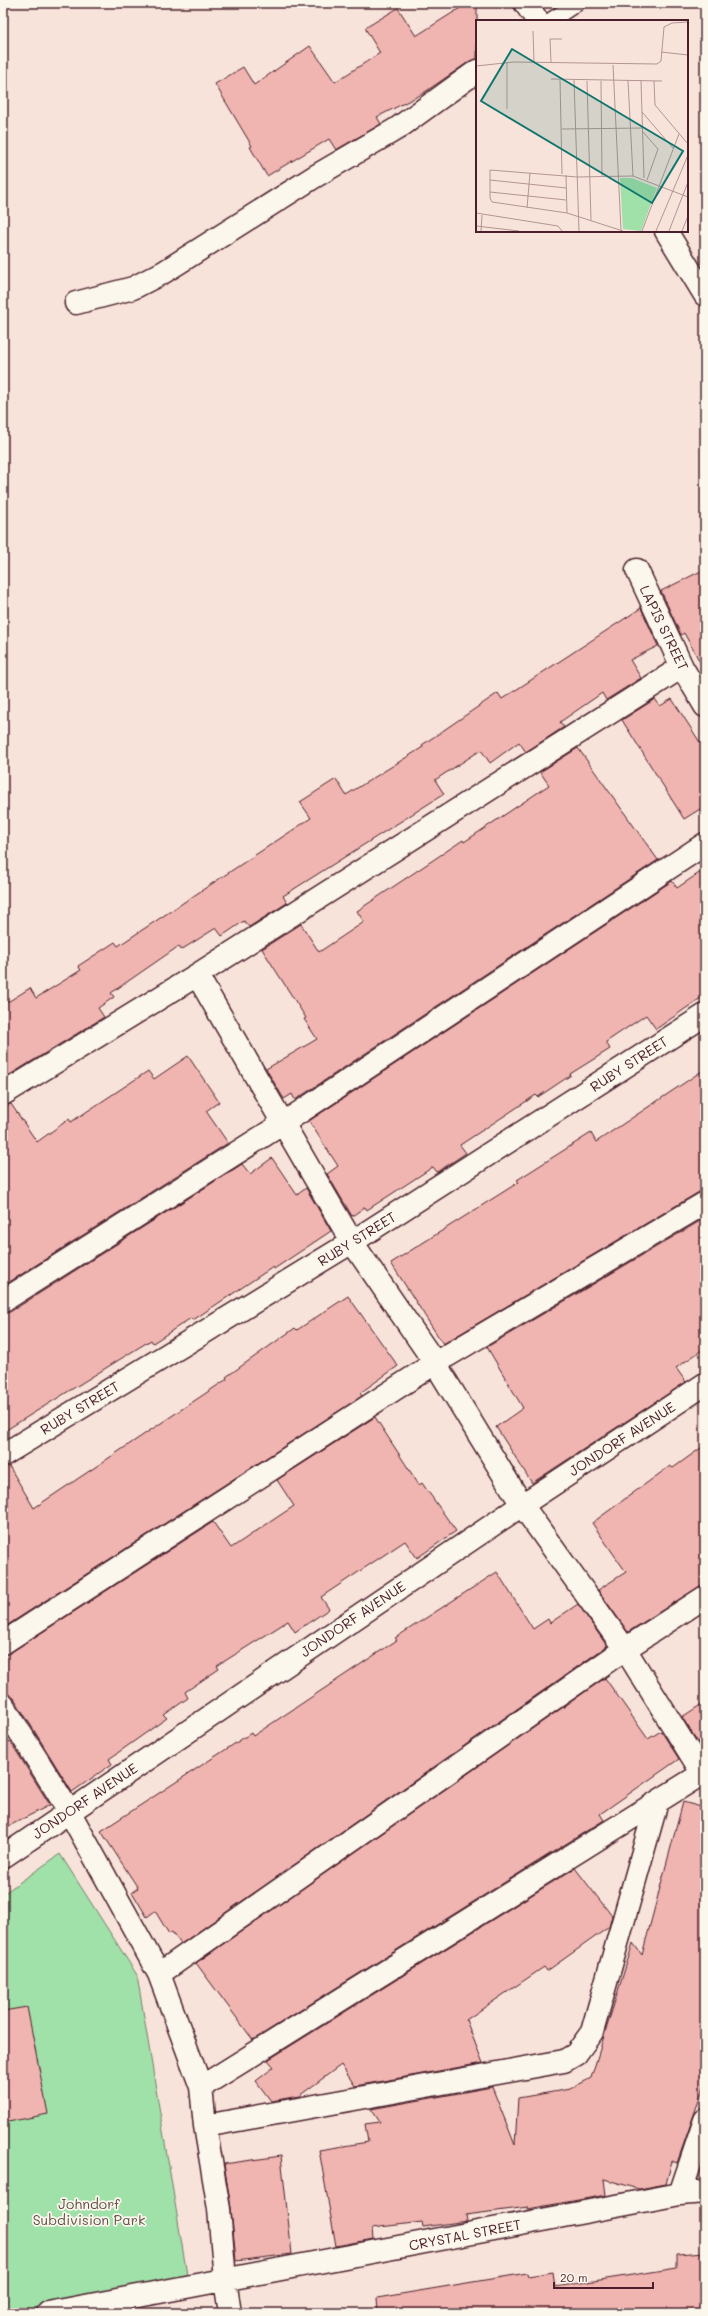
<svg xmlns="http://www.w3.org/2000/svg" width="708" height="2316" font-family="Mali,sans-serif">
<rect width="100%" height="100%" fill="#f8e3da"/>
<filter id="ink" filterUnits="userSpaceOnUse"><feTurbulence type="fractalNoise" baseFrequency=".025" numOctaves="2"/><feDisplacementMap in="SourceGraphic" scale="8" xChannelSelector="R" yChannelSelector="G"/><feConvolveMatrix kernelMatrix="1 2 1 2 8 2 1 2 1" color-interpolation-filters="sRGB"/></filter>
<g filter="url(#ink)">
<path fill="#a0e0a9" stroke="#75806a" d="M60 1854 137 1975 188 2281 15 2313H3V1894Z"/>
<path fill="#f0b5b1" stroke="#4a1f2b" d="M468 3H477V59L470 61 422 94 377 117 381 124 336 150 329 139 267 176 250 147 252 146 215 84 243 67 254 85 310 46 335 82 380 53 365 28 398 8 416 36Z
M705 569V671L684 633 681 635 661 591Z
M641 608 658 646 630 660 641 678 606 700 602 693 560 722 564 727 526 752 519 742 490 763 481 750 435 780 444 794 283 896 287 903 249 927 244 921 222 936 216 928 181 950 179 946 111 993 114 997 98 1008 104 1017 3 1079V1005L30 988 36 998 81 970 78 966 115 942 118 946 311 818 300 802 336 779 346 795 423 747 422 745 498 693 502 699Z
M655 699 660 706 672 699 705 750V806L684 819 622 720Z
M578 748 658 860 295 1100 292 1094 284 1099 266 1069 317 1039 304 1019 306 1018 262 949 301 924 319 952 364 922 357 911 463 840 464 842 549 785 540 772Z
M705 869V995L656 1029 646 1015 606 1042 610 1049 570 1074 571 1075 538 1097 536 1095 460 1145 466 1153 445 1167 437 1172 433 1167 367 1210 365 1207 352 1216 327 1174 338 1166 309 1121 672 881 677 888Z
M188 1056 219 1102 206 1111 228 1143 3 1286V1106L11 1104 37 1142 69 1119 71 1122 148 1071 154 1079Z
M705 1069V1191L699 1192 443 1344 391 1263 519 1182 517 1180 591 1133 596 1142Z
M272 1158 297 1195 306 1188 331 1231 274 1269 273 1267 193 1320 191 1318 153 1343 151 1340 3 1432V1313L10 1312 242 1164 250 1174Z
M705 1218V1348L676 1368 686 1382 532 1483 496 1427 523 1408 487 1347Z
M348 1296 398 1366 360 1393 362 1396 3 1628V1467L9 1466 34 1508 227 1379 226 1377 295 1328 297 1330Z
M375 1417 419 1485 422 1483 456 1531 417 1558 405 1541 321 1597 329 1609 295 1632 288 1621 217 1666 219 1669 185 1692 188 1698 164 1715 167 1718 109 1759 112 1764 72 1792 14 1698 3 1693V1655L10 1653 213 1522 231 1548 294 1506 277 1480Z
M705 1445V1583L628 1632 598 1590 626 1572 592 1523 670 1466 673 1468Z
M497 1572 533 1629 548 1619 550 1623 578 1604 607 1646 181 1944 172 1932 169 1934 155 1911 147 1917 132 1892 138 1888 101 1831 251 1733 253 1736 397 1640 395 1638Z
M605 1678 648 1739 661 1731 679 1759 600 1814 604 1820 253 2040 196 1963Z
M705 1702V1740L699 1744 682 1717Z
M10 1741 50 1805 3 1829V1745Z
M683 1802 705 1808V2083L677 2163 672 2161 666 2184 639 2189 604 2179 606 2195 528 2209V2207L466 2215 467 2221 423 2227 422 2222 372 2228 373 2239 336 2246 319 2150 368 2142 365 2124 380 2122 371 2109 492 2087 515 2145 518 2098 570 2089 591 2078 633 1943 642 1955Z
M575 1868 612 1916 609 1927 547 1971 544 1967 466 2020 483 2063 355 2086 341 2065 299 2096 271 2101 256 2081 274 2067 268 2060Z
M27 2007 48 2114 3 2123V2011Z
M281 2156 292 2254 236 2261 231 2208 224 2164Z
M705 2252V2313H378L377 2298 527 2273 528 2276 553 2272 555 2287 677 2268V2254Z"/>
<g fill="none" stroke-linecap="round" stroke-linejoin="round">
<g stroke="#4a1f2b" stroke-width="18">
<path id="lane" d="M550 21 577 3"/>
</g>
<g stroke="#4a1f2b" stroke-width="25">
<path id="street" d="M76 303 133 288 164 272 314 177 398 128 477 71
M637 570 682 667 705 706
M197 975 352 1242 435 1363 522 1505 625 1649 703 1774
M3 1094 197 975 682 667
M3 1301 282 1124 705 844
M3 1455 352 1242 705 1015
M3 1643 435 1363 705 1203
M3 1705 69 1811 159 1974 201 2087 205 2126 219 2209 225 2280 230 2313
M3 1857 522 1505 705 1384
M159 1974 625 1649 705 1597
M201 2087 705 1772
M205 2126 564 2061 576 2054 592 2032 657 1802
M680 2194 705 2120
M48 2313 680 2194 705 2192"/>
</g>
<g stroke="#4a1f2b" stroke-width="25">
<path id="secondary" d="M525 3 538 21
M666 231 705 295"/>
</g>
<use href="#lane" stroke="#fbf7ec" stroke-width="15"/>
<use href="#street" stroke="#fbf7ec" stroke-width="22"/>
<use href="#secondary" stroke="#fbf7ec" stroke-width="22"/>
</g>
</g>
<g text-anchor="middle" stroke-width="3.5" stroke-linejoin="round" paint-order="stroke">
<g font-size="14" fill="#4a1f2b" stroke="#fbf7ec">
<text transform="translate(664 628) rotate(64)" y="5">LAPIS STREET</text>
<text transform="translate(629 1064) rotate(-33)" y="5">RUBY STREET</text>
<text transform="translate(357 1239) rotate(-32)" y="5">RUBY STREET</text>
<text transform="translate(80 1408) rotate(-31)" y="5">RUBY STREET</text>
<text transform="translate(622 1439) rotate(-33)" y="5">JONDORF AVENUE</text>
<text transform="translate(353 1619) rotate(-34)" y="5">JONDORF AVENUE</text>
<text transform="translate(85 1801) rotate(-34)" y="5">JONDORF AVENUE</text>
<text transform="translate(465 2235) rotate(-11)" y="5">CRYSTAL STREET</text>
</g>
<g font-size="14" fill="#604f4a" stroke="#fbf7ec">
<text x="89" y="2209">Johndorf<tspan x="89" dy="16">Subdivision Park</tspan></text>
</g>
</g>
<g transform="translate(476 20)">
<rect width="212" height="212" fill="#f8e3da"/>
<path d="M144 158H156L181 168 165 211 147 209Z" fill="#a0e0a9"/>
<path fill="none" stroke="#b29594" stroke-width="1" d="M57 11 58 42M185 32 212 35M75 42 74 19H86M137 45 145 210M0 46 38 42 181 44 185 41 188 7 196 3 212 2M75 59 186 61M84 60 86 154M98 60 103 211M111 61 115 200M125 61 126 156M152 61 157 156M165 61 168 158M178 61 179 85 212 124M31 89V42M166 92 197 128M86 109 167 108M167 112 182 129 171 160M90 155 91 193M14 160 90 168M14 172 90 180M51 188 54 153M0 193 82 206 86 211M0 206 43 211M5 211 6 195M147 211 91 193 16 182 14 178V150L101 157 157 156 212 177M166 211 203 114M180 211 212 135M193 211 212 162M206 211 212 196"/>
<path fill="#0f766e" fill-opacity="0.15" stroke="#0f766e" stroke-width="2" d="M36 29 207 131 176 183 5 81Z"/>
<rect width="212" height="212" fill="none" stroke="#4a1f2b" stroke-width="2"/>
</g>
<rect width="708" height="2316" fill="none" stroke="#fbf7ec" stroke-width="16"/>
<rect x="8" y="8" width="692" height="2300" fill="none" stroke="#4a1f2b" stroke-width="1.5" filter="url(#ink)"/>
<path d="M554 2282v6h99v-6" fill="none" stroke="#4a1f2b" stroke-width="2"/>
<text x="560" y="2282" font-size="12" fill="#4a1f2b" stroke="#fbf7ec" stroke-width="3" paint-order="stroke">20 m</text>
</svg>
